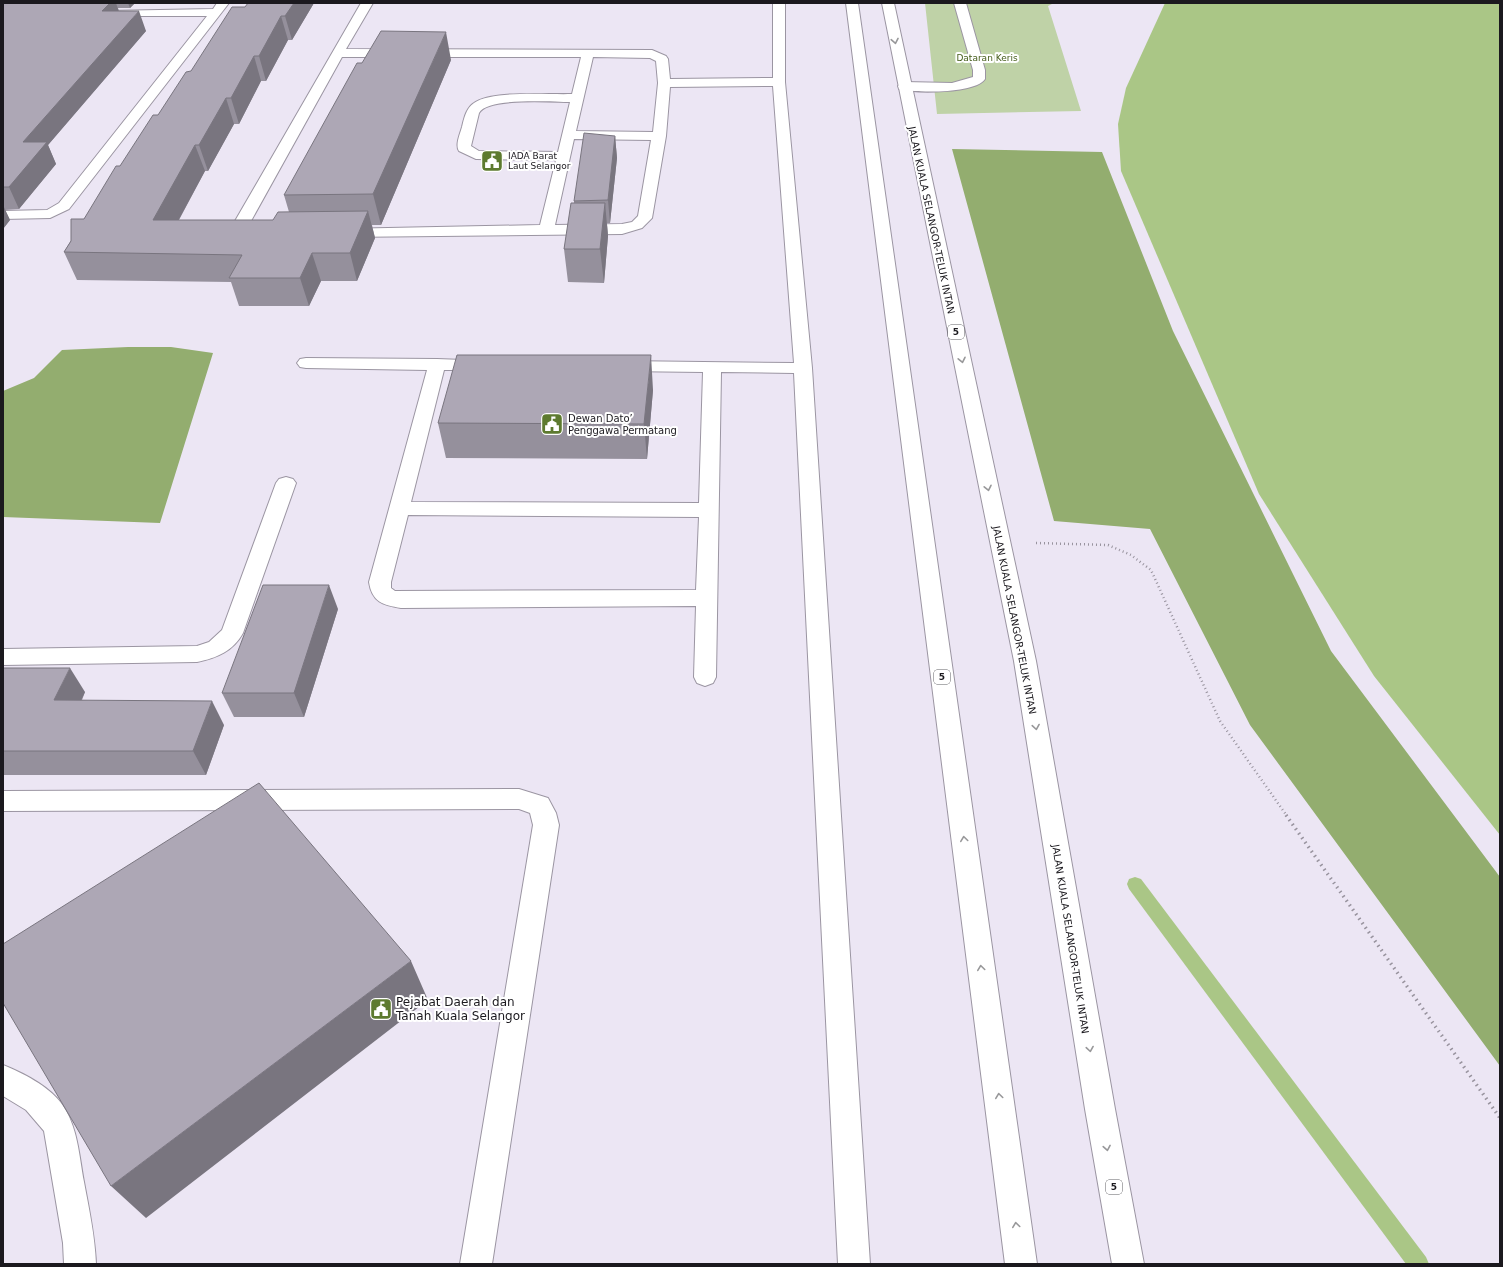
<svg xmlns="http://www.w3.org/2000/svg" width="1503" height="1267" font-family="'DejaVu Sans',sans-serif">
<rect width="100%" height="100%" fill="#ece6f4"/>
<path fill="#bfd2a7" d="M925 3H1054L1048 6 1081 111 937 114Z"/>
<path fill="#93ad6f" d="M952 149 1102 152 1173 331 1331 651 1500 877V1066L1250 725 1150 529 1054 521Z
M128 347H171L213 353 160 523 3 517V391L34 378 62 350Z"/>
<path fill="#aac686" d="M1165 3H1500V835L1374 676 1259 494 1121 171 1118 124 1126 88Z"/>
<g fill="none" stroke-linecap="round" stroke-linejoin="round">
<path fill="#aac686" fill-rule="evenodd" d="M1135 877 1141 879 1426 1257 1429 1264H1406L1129 889 1127 884 1129 879Z"/>
<g stroke="#9b95a2" stroke-width="2">
<path id="minor" d="M217 3H229L69 209 50 218 3 219V211L47 210 59 203 207 16H110L104 13 106 11 213 9Z
M361 3H373L346 49 652 50 666 56 668 59 670 79 773 78V3H785V82L812 368 870 1264H838L794 373 721 372 716 677 713 683 705 686 697 683 694 677 696 606 401 608C383 605 372 602 369 582L427 370 306 368 300 367 297 363 300 359 306 358 437 359 490 361 493 365 490 369 484 370H444L411 502 699 503 703 372 622 371 616 370 613 366 616 362 622 361 794 363 773 86 670 87 666 136 652 218 642 228 622 234 344 237 339 235 336 232 339 229 540 225 556 160 476 159 459 151C455 145 460 134 462 127 464 119 466 108 474 103 492 90 548 95 572 94L581 57H342L251 221 250 224 252 226 269 230 272 233 269 236C257 239 242 236 234 225L235 221ZM593 57 650 58 656 61 658 83 653 132 576 131ZM570 102 558 152 479 151 471 146 479 113C487 97 552 102 570 102ZM574 139 651 140 638 216 632 222 622 224 555 225ZM408 515 699 517 696 590 395 591 391 588V582Z
M954 3H966L985 70V79C975 94 916 93 899 89L898 86 904 82 952 83 973 77V70Z
M286 477 293 479 296 483 243 633C233 651 217 658 197 662L3 665V649L197 646 209 642 222 630 276 483 279 479Z
M519 789 548 798 556 813 559 825 492 1264H460L533 825 530 813 519 809 3 811V791Z
M3 1065C23 1073 48 1086 61 1103 78 1126 79 1156 84 1182 89 1209 95 1236 96 1264H64L63 1243 44 1131 26 1110 3 1096Z"/>
</g>
<g stroke="#9b95a2" stroke-width="2">
<path id="highway" d="M846 3H858L1037 1264H1005Z
M882 3H894L1036 661 1115 1109 1144 1264H1112L1085 1109 1014 661Z"/>
</g>
<path stroke="#98939e" stroke-width="2.5" stroke-dasharray="1 3" stroke-linecap="butt" d="M1036 543 1108 545 1131 555 1151 570 1220 721 1287 816"/>
<path stroke="#98939e" stroke-width="3.5" stroke-dasharray="1.5 4" stroke-linecap="butt" d="M1286 815 1500 1118"/>
<use href="#minor" fill="#fff" fill-rule="evenodd"/>
<use href="#highway" fill="#fff" fill-rule="evenodd"/>
</g>
<path fill="#95909c" d="M3 3H135L130 8H118L119 11 146 31 48 145 56 164 19 209 5 210 10 220 3 229Z
M314 3 292 40H288L266 81H261L239 124H234L208 171H205L179 220H273L289 212 284 195 451 60 381 225H372L375 238 357 281H321L309 306H239L231 282 77 280 64 252 84 219 120 166 191 71 245 7Z
M615 136 617 158 610 223H607L608 236 604 283 568 282 564 249 574 203V201Z
M653 390 647 459 446 458 438 423Z
M338 609 304 717H234L222 693Z
M3 668 85 692 82 700 224 725 206 775H3Z"/>
<path fill="#79757f" d="M110 3H116L121 18 102 11Z
M128 3H135L130 8Z
M294 3H314L292 40 285 16Z
M139 11 146 31 48 145 56 164 19 209 9 187 23 142Z
M281 16 288 40 266 81 259 56Z
M446 32 451 60 381 225 373 194Z
M254 56 261 81 239 124 231 98Z
M226 98 234 124 208 171 199 145Z
M615 136 617 158 610 223 608 200Z
M195 145 205 171 164 247 153 220Z
M605 203 608 236 604 283 600 249Z
M3 205 10 220 3 229Z
M368 211 375 238 357 281 350 253Z
M312 253 321 281 309 306 300 278Z
M651 355 653 390 647 459 644 424Z
M329 585 338 609 304 717 294 693Z
M70 668 85 692 70 724 54 700Z
M212 701 224 725 206 775 193 751Z
M411 961 428 1000 146 1218 111 1186Z"/>
<path fill="#ada7b5" stroke="#79757f" d="M3 3H110L102 11H139L23 142H47L9 187H3Z
M248 3H294L285 16H281L259 56H254L231 98H226L199 145H195L153 220H273L278 212 368 211 350 253H312L300 278H229L242 255 64 252 71 241V219H84L116 166H120L153 115H158L186 72 191 71 232 7H245Z
M381 31 446 32 373 194 284 195 357 63H362Z
M584 133 615 136 608 200 574 201Z
M571 203H605L600 249H564Z
M457 355H651L644 424 438 423Z
M263 585H329L294 693H222Z
M3 668H70L54 700 212 701 193 751H3Z
M259 783 411 961 111 1186 3 1003V944Z"/>
<defs><path id="oneway-chevron" d="M-2-3.5L2.5 0L-2 3.5" fill="none" stroke-width="1.6" stroke-linecap="round" stroke-linejoin="round"/></defs>
<g stroke="#98989a">
<use href="#oneway-chevron" transform="translate(895 41) rotate(79)"/>
<use href="#oneway-chevron" transform="translate(962 360) rotate(78)"/>
<use href="#oneway-chevron" transform="translate(988 488) rotate(78)"/>
<use href="#oneway-chevron" transform="translate(1036 727) rotate(81)"/>
<use href="#oneway-chevron" transform="translate(964 839) rotate(-98)"/>
<use href="#oneway-chevron" transform="translate(981 968) rotate(-98)"/>
<use href="#oneway-chevron" transform="translate(1090 1049) rotate(81)"/>
<use href="#oneway-chevron" transform="translate(999 1096) rotate(-98)"/>
<use href="#oneway-chevron" transform="translate(1107 1148) rotate(80)"/>
<use href="#oneway-chevron" transform="translate(1016 1225) rotate(-98)"/>
</g>
<defs>
<g id="civic-square" transform="scale(1.15)"><rect x="-9" y="-9" width="18" height="18" rx="4" fill="#5d7a2f" stroke="#fff"/><path d="M-.6-6.5H3V-4.5H.6V-3L4-1V1h2V6H-6V1h2V-1L-.6-3ZM-1.2 2.5V6h2.4V2.5Z" fill="#fff"/></g>
</defs>
<g fill-rule="evenodd">
<use href="#civic-square" x="492" y="161"/>
<use href="#civic-square" x="552" y="424"/>
<use href="#civic-square" x="381" y="1009"/>
</g>
<g text-anchor="middle" stroke-width="4" stroke-linejoin="round" paint-order="stroke">
<g font-size="9" fill="#455d1b" stroke="#fff">
<text x="987" y="61">Dataran Keris</text>
</g>
<g font-size="9" fill="#1b191e" stroke="#fff" text-anchor="start">
<text x="508" y="159">IADA Barat<tspan x="508" dy="10">Laut Selangor</tspan></text>
</g>
<g fill="#fff" stroke="#5f5e62" stroke-width="1">
<rect x="948" y="325" width="16" height="14" rx="3"/>
<rect x="934" y="670" width="16" height="14" rx="3"/>
<rect x="1106" y="1180" width="16" height="14" rx="3"/>
</g>
<g font-size="9" font-weight="bold" fill="#1b191e">
<text x="956" y="335">5</text>
<text x="942" y="680">5</text>
<text x="1114" y="1190">5</text>
</g>
<g font-size="10" fill="#1b191e" stroke="#fff">
<text transform="translate(932 220) rotate(78)" y="4">JALAN KUALA SELANGOR-TELUK INTAN</text>
<text transform="translate(1015 620) rotate(79)" y="4">JALAN KUALA SELANGOR-TELUK INTAN</text>
<text transform="translate(1071 939) rotate(81)" y="4">JALAN KUALA SELANGOR-TELUK INTAN</text>
</g>
<g font-size="10" fill="#1b191e" stroke="#fff" text-anchor="start">
<text x="568" y="422">Dewan Dato’<tspan x="568" dy="12">Penggawa Permatang</tspan></text>
</g>
<g font-size="12" fill="#1b191e" stroke="#fff" text-anchor="start">
<text x="396" y="1006">Pejabat Daerah dan<tspan x="396" dy="14">Tanah Kuala Selangor</tspan></text>
</g>
</g>
<rect width="1503" height="1267" fill="none" stroke="#1b191e" stroke-width="8"/>
</svg>
